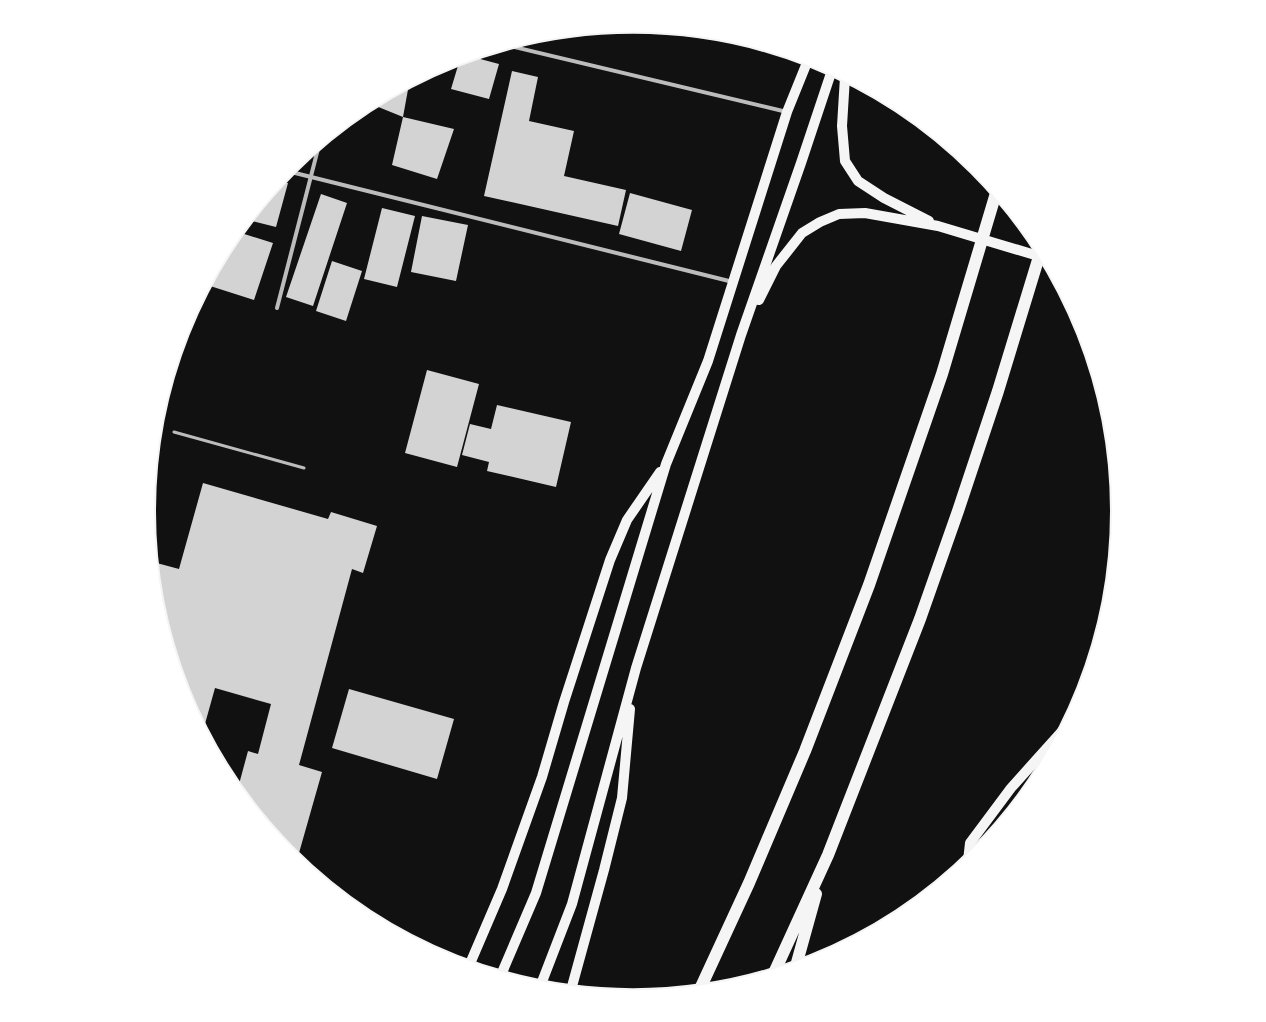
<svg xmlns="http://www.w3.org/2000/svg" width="1266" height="1022" font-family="Inter,sans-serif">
<rect width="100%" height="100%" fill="#111"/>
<path fill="#d3d3d3" d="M469 56 499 64 489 99 451 89 460 59Z
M512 71 538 77 529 121 574 131 564 176 626 190 618 226 484 196Z
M409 84 403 117 454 129 437 179 392 165 403 117 371 104Z
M280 181 288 183 276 227 248 220Z
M630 193 692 210 681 251 619 234Z
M321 194 347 203 313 306 286 297Z
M382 208 415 216 397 287 364 279Z
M422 216 468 225 456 281 411 272Z
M238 232 273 243 254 300 207 285 230 241Z
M332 261 362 271 346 321 316 311Z
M427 370 479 384 457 467 405 453Z
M497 405 571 422 556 487 487 471 489 462 462 455 470 424 491 429Z
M203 483 328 519 331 512 377 526 363 573 352 569 299 765 322 772 297 860 290 854 235 787 238 788 248 751 258 754 271 704 215 688 203 731 185 696 157 605 153 562 179 569Z
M349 689 454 719 437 779 332 748Z"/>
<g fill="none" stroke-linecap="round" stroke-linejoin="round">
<path stroke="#bcbcbc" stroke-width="3" d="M174 432 304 468"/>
<path stroke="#bcbcbc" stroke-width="4" d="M506 45 787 112
M287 171 733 282
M277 308 319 145"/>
<path stroke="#f5f5f5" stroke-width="10" d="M845 77 842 126 845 161 858 181 884 198 929 221
M759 300 776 266 802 233 820 222 839 214 865 213 938 226 1045 258
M968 861 970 843 1011 788 1063 730
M469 966 502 889 542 777 564 702 610 560 627 520 660 472
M501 975 536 893 666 464 708 361 787 112 808 60
M540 987 572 904 636 668 741 335 801 163 832 70
M571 990 604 870 622 798 630 709"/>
<path stroke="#f5f5f5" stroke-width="12" d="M796 966 816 894
M774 973 828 855 920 619 958 511 998 391 1041 250
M700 989 749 883 805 751 869 585 942 374 996 193"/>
</g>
<path d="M0 0H1266V1022H0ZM155 511a478 478 0 1 1 956 0a478 478 0 1 1-956 0Z" fill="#fff" fill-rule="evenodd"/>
<path fill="none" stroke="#f5f5f5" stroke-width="2" d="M155 511a478 478 0 1 1 956 0a478 478 0 1 1-956 0Z"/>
</svg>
